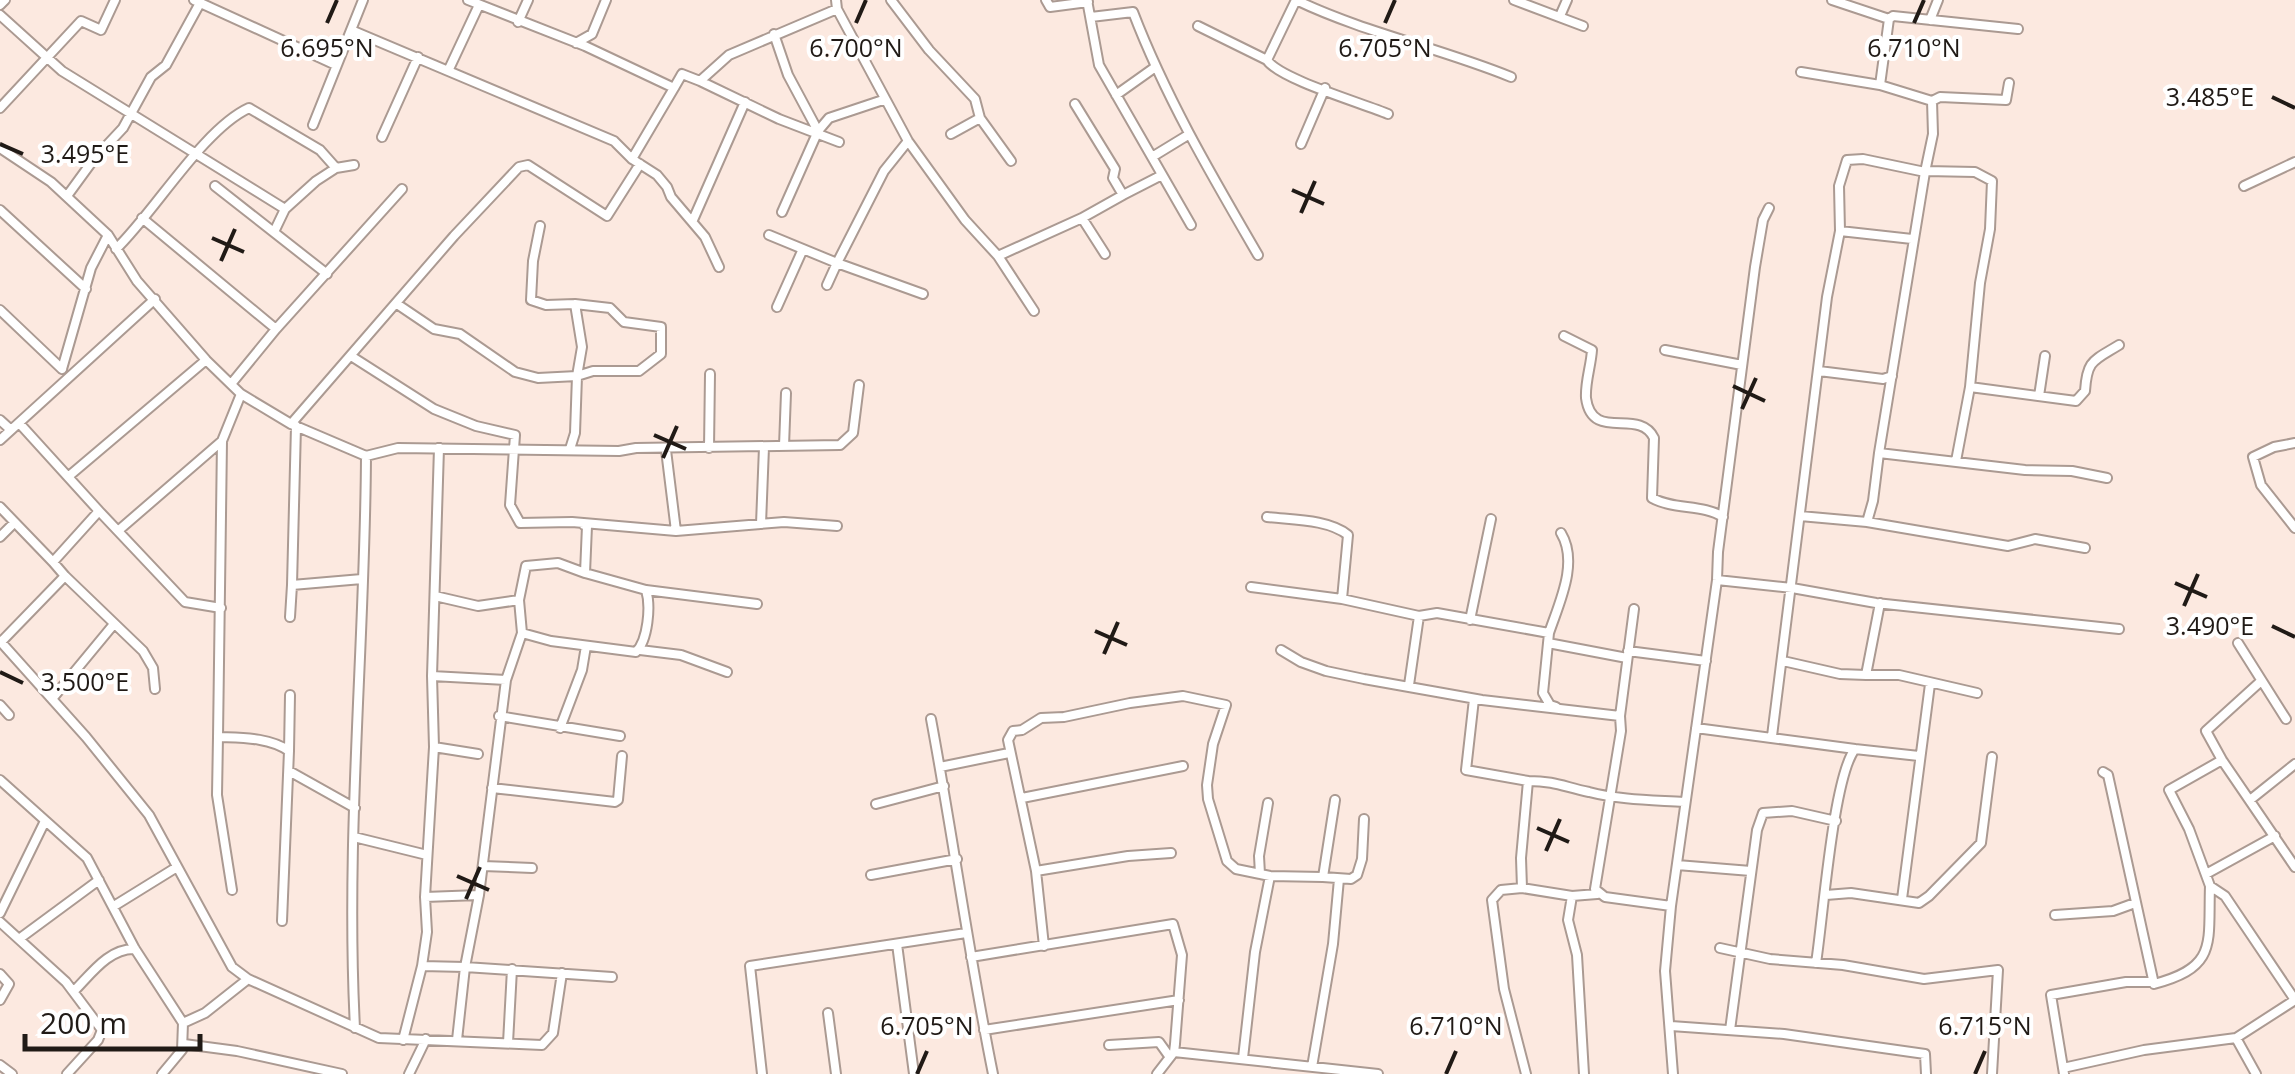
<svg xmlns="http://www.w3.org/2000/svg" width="2295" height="1074" font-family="'Open Sans',sans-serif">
<rect width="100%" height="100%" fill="#fce9e0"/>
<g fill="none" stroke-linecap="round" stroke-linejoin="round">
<g stroke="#ab9a92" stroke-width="12">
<path id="minor" d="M194 0 336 65
M468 0 585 46 674 88 682 74 700 81
M836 0 837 9 908 141 965 220 998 256 1034 311
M891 0 929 50 975 99 980 118 1011 161
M1046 0 1050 7 1088 2
M1087 0 1099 65 1191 225
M1514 0 1583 26
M1832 0 1889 19
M0 5 5 0
M837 9 729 55 700 81 779 119 839 142
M0 15 62 71 285 209
M1560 16 1567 0
M1091 17 1133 12C1166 98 1212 176 1258 255
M1930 20 1938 0
M518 22 528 0
M1198 26 1267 60
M351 30 614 141 632 159 657 175 667 187 671 197 705 237 719 267
M774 34 788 75 818 131
M576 43 592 34 606 0
M449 69 479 5
M1801 72 1880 85 1932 101 1940 97 2006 100 2009 83
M1880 85 1889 19 1893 16 2018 29
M1116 95 1154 68
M1075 104 1115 169 1113 178 1123 195 1082 218
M0 108 81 21 101 30 115 0
M1388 114C1362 103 1279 79 1267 60L1296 0C1365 33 1440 48 1511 77
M313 125 363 0
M951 134 980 118
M382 137 418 57
M908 141 884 171 837 263 923 294
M1301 144 1325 88
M0 148 51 182 108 235 137 281 206 360 241 394 291 424 366 456 398 448 619 451 636 448 840 445 853 433 859 385
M1152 157 1188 135
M632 159 674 88
M1926 171 1975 172 1992 181 1990 229 1980 283 1970 387
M1925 172 1933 134 1932 101
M215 186 327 274
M2244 186 2295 162
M1123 195 1162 175
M67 196 94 159 123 128 151 77 166 65 200 3
M0 210 86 289
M782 212 818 131 829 118 883 100
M142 218 276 329
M693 220 745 102
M540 226 533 261 531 300 546 305 575 304 582 347 577 376 575 433 570 449
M1840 231 1839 186 1847 160 1863 159 1925 172 1879 453
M274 232 285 209 316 181 336 168 354 165
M769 235 837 263 827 285
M116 249C154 213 203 129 249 108L320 150 336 168
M998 256 1082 218 1105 254
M397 304 434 329 460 334 515 372 538 378 577 376 593 371H639L661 354V327L624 322 610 308 575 304
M777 307 803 249
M0 310 62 369
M1564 336 1592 350C1591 366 1585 382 1586 398 1592 443 1639 407 1654 438L1652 498C1674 510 1703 504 1723 517
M1665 350 1742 365
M351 356 434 409 476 426 515 435 510 505 520 523 572 522 676 531 666 450
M62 369 91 268 108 235
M1819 371 1883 379 1892 376
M231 384 276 329 402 189
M2039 396 2045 356
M0 420 11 430
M291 424 454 236 519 167 528 165 607 216 640 164
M296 426 292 585 362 579
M0 440 155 299
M2295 443 2274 447 2253 457 2261 485 2295 528
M784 446 786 393
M709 448 710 374
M1956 461 1970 387 2076 401 2085 391C2087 360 2093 361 2119 345
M69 476 206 360
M0 507 53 562
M99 511 185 602 221 608
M1800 516 1867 522 1873 501 1879 453 2025 470 2072 471 2107 478
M1267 517C1292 520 1328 519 1348 535L1342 599 1419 616 1437 613 1549 633 1543 693 1550 705 1556 707
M1867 522 2008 546 2035 539 2085 548
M761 524 764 447
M584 525 587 526 585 573 646 590 757 604
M119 530 222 441
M676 531 784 522 837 526
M0 537 14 523
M65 576 143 651 153 668 155 689
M1717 580 1792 588 1876 603 2119 629
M1251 587 1342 599
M435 596 478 606 519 600
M1634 609 1620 716 1621 731 1595 889 1605 897 1671 906
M290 617 292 585
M1470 620 1491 519
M522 633 551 641 636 652C648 640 651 606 646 590
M1549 633C1559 603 1579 563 1561 533
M0 641 86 737 149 815 232 967 248 979 379 1038 542 1045 553 1033 562 973
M1 642 65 576 53 562 99 511 20 424
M1548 643 1627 658
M2238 643 2286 719
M640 650 681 655 727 672
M1281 650 1301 662 1326 671 1364 679 1482 700 1620 716
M1628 651 1706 661
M1783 661 1840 674 1866 675 1880 603
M1866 675H1899L1977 693
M506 680 522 633 519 600 526 566 558 563 585 573
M2260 682 2206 731 2222 760 2295 867
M1409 685 1419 616
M52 699 114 624
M1474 699 1466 770 1528 781
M0 705 9 715
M499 716 620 736
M931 719C953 837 969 956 993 1074
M560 728 582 670 586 646
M1696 728 1855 749
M1772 736 1827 297 1840 231 1912 239
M218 737 222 441 241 394
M434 747 478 754
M289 751 290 695
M2222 760 2169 790 2189 829 2210 886 2225 896 2295 1000
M940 767 1009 753
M289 771 355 808
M2103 772 2108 775 2154 984C2218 967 2208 944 2210 886
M0 780 87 858 135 949 183 1023 182 1050 162 1074
M492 788 615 802 618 800 622 756
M1022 798 1183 766
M1335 800 1323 877 1351 879 1357 875 1362 859 1364 819
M2250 800 2295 764
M876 804 944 786
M354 837 427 855
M1677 865 1751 871
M483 866 532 868
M1036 871 1128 856 1171 853
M1260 874 1259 856 1268 803
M2206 874 2275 836
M871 875 957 859
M1522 888 1501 890 1492 900 1504 989 1526 1074
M232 890 217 795 218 737C241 738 269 737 289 751L282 921
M1826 895 1851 893 1919 903 1929 896 1981 843 1992 757
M1572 896 1522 888 1521 858 1528 781C1556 781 1564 787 1589 792 1620 800 1653 800 1684 802
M425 897 479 895
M1902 899 1930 684
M114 906 177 867
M0 913 45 821
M2055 915 2113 911 2135 903
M0 922 66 982 102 1030 98 1040 67 1074
M19 939 99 880
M897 944 914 1074
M1044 946 1036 871 1008 740 1013 731 1022 730 1041 718 1064 717 1130 703 1183 696 1226 705 1213 744 1207 785 1208 799 1227 861 1236 869 1270 876 1323 877
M1720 948 1770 959 1843 965 1924 979 1998 970 1992 1074
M971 957 1173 924 1182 955 1175 1044 1174 1052 1157 1074
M1816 963C1823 919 1833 777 1855 749L1919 756
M422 966 465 967 479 895 506 680 432 676
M0 974 9 984 0 1000
M74 991C91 974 109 948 135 949
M828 1013 836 1074
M183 1023 205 1013 248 979
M1671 1026 1784 1034 1925 1054 1926 1074
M355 1028C345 837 365 646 366 456
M984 1030 1179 1000
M1730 1030 1757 830 1763 813 1792 811 1836 821
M2236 1038 2256 1074
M403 1040 422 966 427 932 425 897 434 747 432 676 439 448
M457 1040 465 967 612 977
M508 1043 512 969
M184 1044 237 1051 342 1074
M1109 1045 1159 1042 1169 1056
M1174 1052 1378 1074
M1243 1058 1255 952 1270 876
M0 1065 12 1074
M1312 1067 1333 944 1339 879
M2063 1068 2144 1050 2236 1038 2295 1000
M409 1074 426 1039
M762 1074 750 966 966 933
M1584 1074 1577 955 1568 920 1572 896 1597 894
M1673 1074 1665 971 1671 906 1717 580 1718 552 1755 267 1763 220 1769 208
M2064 1074 2051 995 2126 982H2151"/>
</g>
<use href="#minor" stroke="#fff" stroke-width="8"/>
</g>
<path fill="none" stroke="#201a16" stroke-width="4" d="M327 23 337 0M856 23 866 0M1385 23 1395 0M1914 23 1924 0M2272 97 2295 108M0 144 23 154M1292 190 1324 204M1301 213 1315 181M212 238 244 252M221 261 235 229M1733 386 1765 401M1742 409 1756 378M654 435 686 449M663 458 677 426M2175 583 2207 597M2184 606 2198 574M2272 626 2295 637M1095 631 1127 645M1104 654 1118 622M0 672 23 683M1537 828 1569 842M1546 851 1560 819M457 876 489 890M466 899 480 867M917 1074 927 1051M1446 1074 1456 1051M1975 1074 1985 1051"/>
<g font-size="25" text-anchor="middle" fill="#201a16" stroke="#fff" stroke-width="8" stroke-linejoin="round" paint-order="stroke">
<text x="856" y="57">6.700°N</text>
<text x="1385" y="57">6.705°N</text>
<text x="1914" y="57">6.710°N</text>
<text x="327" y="57">6.695°N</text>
<text x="2210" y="106">3.485°E</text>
<text x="85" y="163">3.495°E</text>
<text x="2210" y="635">3.490°E</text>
<text x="85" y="691">3.500°E</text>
<text x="927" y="1035">6.705°N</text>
<text x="1456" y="1035">6.710°N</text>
<text x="1985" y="1035">6.715°N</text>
</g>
<path d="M25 1034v15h175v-15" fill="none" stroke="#201a16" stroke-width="5"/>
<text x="40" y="1034" font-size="30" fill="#201a16" stroke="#ffffff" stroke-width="8" paint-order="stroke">200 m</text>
</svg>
